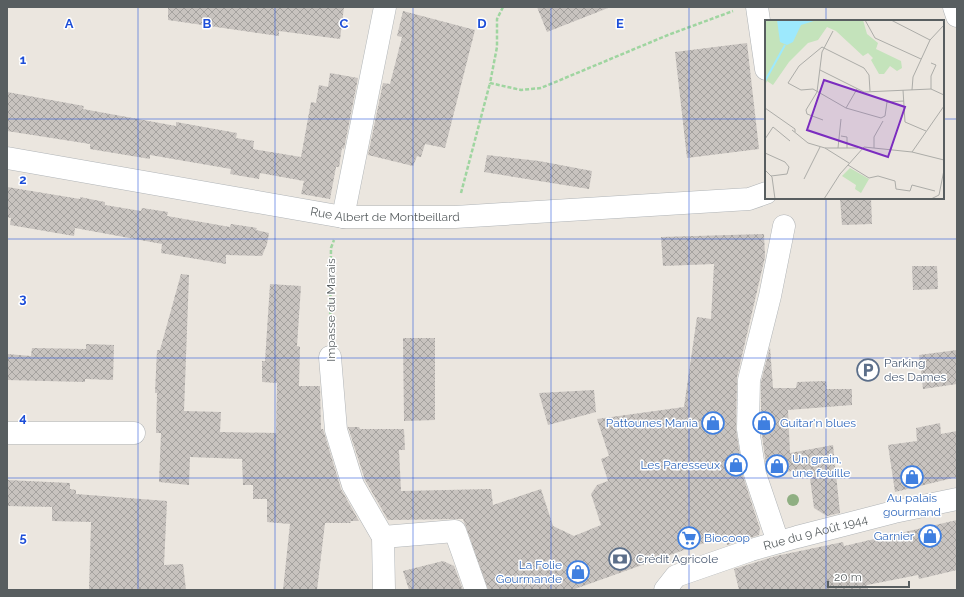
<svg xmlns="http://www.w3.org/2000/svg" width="964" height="597" font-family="Raleway,sans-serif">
<defs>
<pattern id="building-cross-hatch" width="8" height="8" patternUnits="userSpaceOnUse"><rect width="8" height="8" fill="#c8c3bf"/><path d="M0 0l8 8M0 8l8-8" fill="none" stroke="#a5a29f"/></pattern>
</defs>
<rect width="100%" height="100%" fill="#ebe6df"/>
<path fill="url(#building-cross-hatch)" d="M168 7H344L340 39 279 31V36L168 20Z
M537 7H608V8L547 32Z
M403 11 475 30 445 148 425 144 421 157 417 156 413 166 368 155 383 83 390 84 402 37 397 36Z
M747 43 759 149 687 158 675 52Z
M330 73 358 78 344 149 342 148 339 167H336L330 199 301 194 304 181 260 173 259 179 230 174 231 169 150 155V159L90 149V144L7 131V92L84 106 83 109 176 126V122L237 133 236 138 254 141 253 149 301 157 311 102 316 103 319 85 328 87Z
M487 155 539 161 592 171 589 189 484 172Z
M7 187 80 199V197L105 202V205L141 211 142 208 168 212 167 216 230 227 231 224 257 228 256 230 269 233 267 244 262 256 226 255V264L161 253 162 244 75 228 74 236 10 225 11 218 7 217Z
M840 198H871L872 224 842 225Z
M764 234 765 257 737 377 736 429 743 476 760 529 759 535 727 545 725 537 698 545 572 590H488L463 519 388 520 365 480 348 427H359L360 429H404L405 450H399L401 491 491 489 493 505 541 489 553 526 574 536 601 525 591 494 597 485 608 481 601 459 609 456 597 419 684 407 697 317 711 319 714 264 663 266 661 237Z
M912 266H937L938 289 913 290Z
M181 274 189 275 184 411 221 412 220 432 276 433 277 383 262 382V361H265L270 284 301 286 297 346 300 347 299 386H320L321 429H323L341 489 359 521H350L351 523H325L317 590H283L290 524 267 522V499H253V485H243L242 459 190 457 189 485 159 482 161 433H156L157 393H155L157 350H160Z
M403 338H435V420L404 421Z
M86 344 114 345 113 380 85 379V382L7 380V354L31 356 32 348 86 349Z
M770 347 773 388H796L797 382 826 381 827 389H852V405L788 410 790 453 833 445 840 513 827 516 814 508 809 471 767 472 761 428V382Z
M957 350V384L923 389 919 355Z
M594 390 596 412 548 425 539 393Z
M940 423 941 434 957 431V477L895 492 888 445 917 441 916 428Z
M7 480 70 483V489L76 490V494L167 501 164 565 183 564 186 590H89L91 522 52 521V507L7 506Z
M957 520V570L919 579 918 575 867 585 868 590H739L734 569 776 556 843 542 844 546Z
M443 561 454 566 463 590H409L403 571Z"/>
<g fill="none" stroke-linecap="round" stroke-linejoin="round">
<g stroke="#b0b4b7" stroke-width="23">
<g id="minor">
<path d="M757 7 766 69"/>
<path d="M954 7 957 16"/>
<path id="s1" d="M7 158 343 217H455L749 199 766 193"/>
<path d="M343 217 385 7"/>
<path d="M330 357 336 430 353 485 383 537 384 590"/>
<path d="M7 433H134"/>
<path d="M383 537 455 531 476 590"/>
<path d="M778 542 755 474 748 429 749 380 770 296 784 226"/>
<path id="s2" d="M665 590 676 576 751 550 797 537 894 512 957 499"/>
</g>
</g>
<path stroke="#9fd5a0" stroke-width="2.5" stroke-dasharray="4 2" stroke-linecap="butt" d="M503 7 497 19V47L490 83 521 90 541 88 668 35 733 11
M461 193 490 83
M330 332 331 248 334 240"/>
<use href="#minor" stroke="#fff" stroke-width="22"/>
</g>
<circle fill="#8faf82" cx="793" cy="500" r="6"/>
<path fill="none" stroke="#1d4ed8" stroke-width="1" stroke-opacity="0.55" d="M138 7V590M275 7V590M413 7V590M551 7V590M689 7V590M826 7V21M7 119H766M943 119H957M826 198V590M7 239H957M7 358H957M7 478H957"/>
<defs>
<g id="parking-ring" transform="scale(1.15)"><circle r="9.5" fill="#fff" stroke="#5c6f8a" stroke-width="1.5"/><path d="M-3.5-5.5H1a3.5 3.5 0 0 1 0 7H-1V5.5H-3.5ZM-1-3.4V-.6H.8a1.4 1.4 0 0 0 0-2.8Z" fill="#5c6f8a"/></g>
<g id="shop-ring" transform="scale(1.15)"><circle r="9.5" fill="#fff" stroke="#3f7fe0" stroke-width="1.5"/><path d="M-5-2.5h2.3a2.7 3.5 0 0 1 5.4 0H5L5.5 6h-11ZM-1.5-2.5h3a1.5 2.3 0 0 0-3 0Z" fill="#3f7fe0"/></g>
<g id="supermarket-ring" transform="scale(1.15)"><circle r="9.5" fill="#fff" stroke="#3f7fe0" stroke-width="1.5"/><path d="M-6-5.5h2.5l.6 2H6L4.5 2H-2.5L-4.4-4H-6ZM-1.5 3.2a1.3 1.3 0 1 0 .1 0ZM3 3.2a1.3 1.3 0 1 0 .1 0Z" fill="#3f7fe0"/></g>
<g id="bank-ring" transform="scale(1.15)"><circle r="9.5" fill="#fff" stroke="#5c6f8a" stroke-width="1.5"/><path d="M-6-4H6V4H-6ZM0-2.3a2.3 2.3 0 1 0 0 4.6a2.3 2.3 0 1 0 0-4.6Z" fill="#5c6f8a"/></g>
</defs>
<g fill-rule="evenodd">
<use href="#parking-ring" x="868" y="370"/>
<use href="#shop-ring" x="713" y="423"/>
<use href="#shop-ring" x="764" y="423"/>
<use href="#shop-ring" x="736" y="465"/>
<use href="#shop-ring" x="777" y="466"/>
<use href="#shop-ring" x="912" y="477"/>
<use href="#shop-ring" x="930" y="536"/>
<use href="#supermarket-ring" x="689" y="538"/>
<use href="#bank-ring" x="620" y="559"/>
<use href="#shop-ring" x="578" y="572"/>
</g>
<g text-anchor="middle" stroke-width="3" stroke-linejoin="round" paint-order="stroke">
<g font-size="12" fill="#585e60" stroke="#fff">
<text dy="4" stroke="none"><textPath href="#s1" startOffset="383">Rue Albert de Montbeillard</textPath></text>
<text transform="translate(331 310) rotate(-90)" y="4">Impasse du Marais</text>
<text dy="4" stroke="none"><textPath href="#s2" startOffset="164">Rue du 9 Août 1944</textPath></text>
</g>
<g font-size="12" fill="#4e5e75" stroke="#fff" text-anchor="start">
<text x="884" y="367">Parking<tspan x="884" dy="14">des Dames</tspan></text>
<text x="636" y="563">Crédit Agricole</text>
</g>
<g font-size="12" fill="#366cbe" stroke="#fff" text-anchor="end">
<text x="698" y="427">Pattounes Mania</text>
<text x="780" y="427" text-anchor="start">Guitar'n blues</text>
<text x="792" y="463" text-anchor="start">Un grain,<tspan x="792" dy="14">une feuille</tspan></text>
<text x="720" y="469">Les Paresseux</text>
<text x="912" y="502" text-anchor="middle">Au palais<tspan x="912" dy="14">gourmand</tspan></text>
<text x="914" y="540">Garnier</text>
<text x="704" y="542" text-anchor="start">Biocoop</text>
<text x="562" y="569">La Folie<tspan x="562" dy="14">Gourmande</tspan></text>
</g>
</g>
<g transform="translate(765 20)">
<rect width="179" height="179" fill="#ebe6df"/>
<path d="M0 0H98L102 14 113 23 111 29 136 41 137 48 132 51 125 46 119 54H114L106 40 108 38 103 33 98 36 71 11 62 7 53 20 43 23 24 42 8 65 2 61 0 66ZM85 148 104 159 96 173 90 169 91 165 77 156Z" fill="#c4e3bb"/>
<path d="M12 0H52L36 5 28 22 22 25 15 22Z" fill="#9de9fd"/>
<path fill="none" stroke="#9de9fd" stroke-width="2" d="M0 61 20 25"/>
<path fill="none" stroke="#acaca8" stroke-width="1" d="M100 0 110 18 156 39M126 0 165 20M166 43 171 45 166 56V69M55 50 99 72 166 69 179 75M138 70 140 102 161 111M147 70 148 57 165 20 179 5M105 71 104 55 99 48 57 27 34 46 23 63 36 70 48 69 81 88 116 98 120 96 122 82 139 81M0 88 30 109V112M81 88 92 69M58 100 42 94 41 90 52 72 57 32 68 11M27 110 43 123 60 128 84 143M76 116 82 117V128M0 119 8 107 25 121M60 128H93M73 128 76 99M109 128V117L118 101M147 132 179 86M0 133 20 142 24 147 22 154 6 156M83 145 104 158 113 156 130 161 131 169 145 171 147 165 170 171M0 150 7 157 10 179M39 159 55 127M59 179 75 154 99 127 147 132 179 140M166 179 174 175 179 150"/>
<path fill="#7b2cbf" fill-opacity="0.15" stroke="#7b2cbf" stroke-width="2" d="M59 60 140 87 123 137 42 110Z"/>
<rect width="179" height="179" fill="none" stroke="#585e60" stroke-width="2"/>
</g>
<g font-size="13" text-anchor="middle" font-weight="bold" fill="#1d4ed8" stroke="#fff" stroke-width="3" stroke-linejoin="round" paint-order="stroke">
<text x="69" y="28">A</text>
<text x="207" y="28">B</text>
<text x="344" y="28">C</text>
<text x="482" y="28">D</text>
<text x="620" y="28">E</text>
<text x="23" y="64">1</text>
<text x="23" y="184">2</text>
<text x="23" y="303">3</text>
<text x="23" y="422">4</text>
<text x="23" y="542">5</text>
</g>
<rect width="964" height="597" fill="none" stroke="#585e60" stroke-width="16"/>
<path d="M828 581v6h81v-6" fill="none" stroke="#585e60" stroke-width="2"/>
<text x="834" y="581" font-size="12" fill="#585e60" stroke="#ffffff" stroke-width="3" paint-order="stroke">20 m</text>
</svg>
